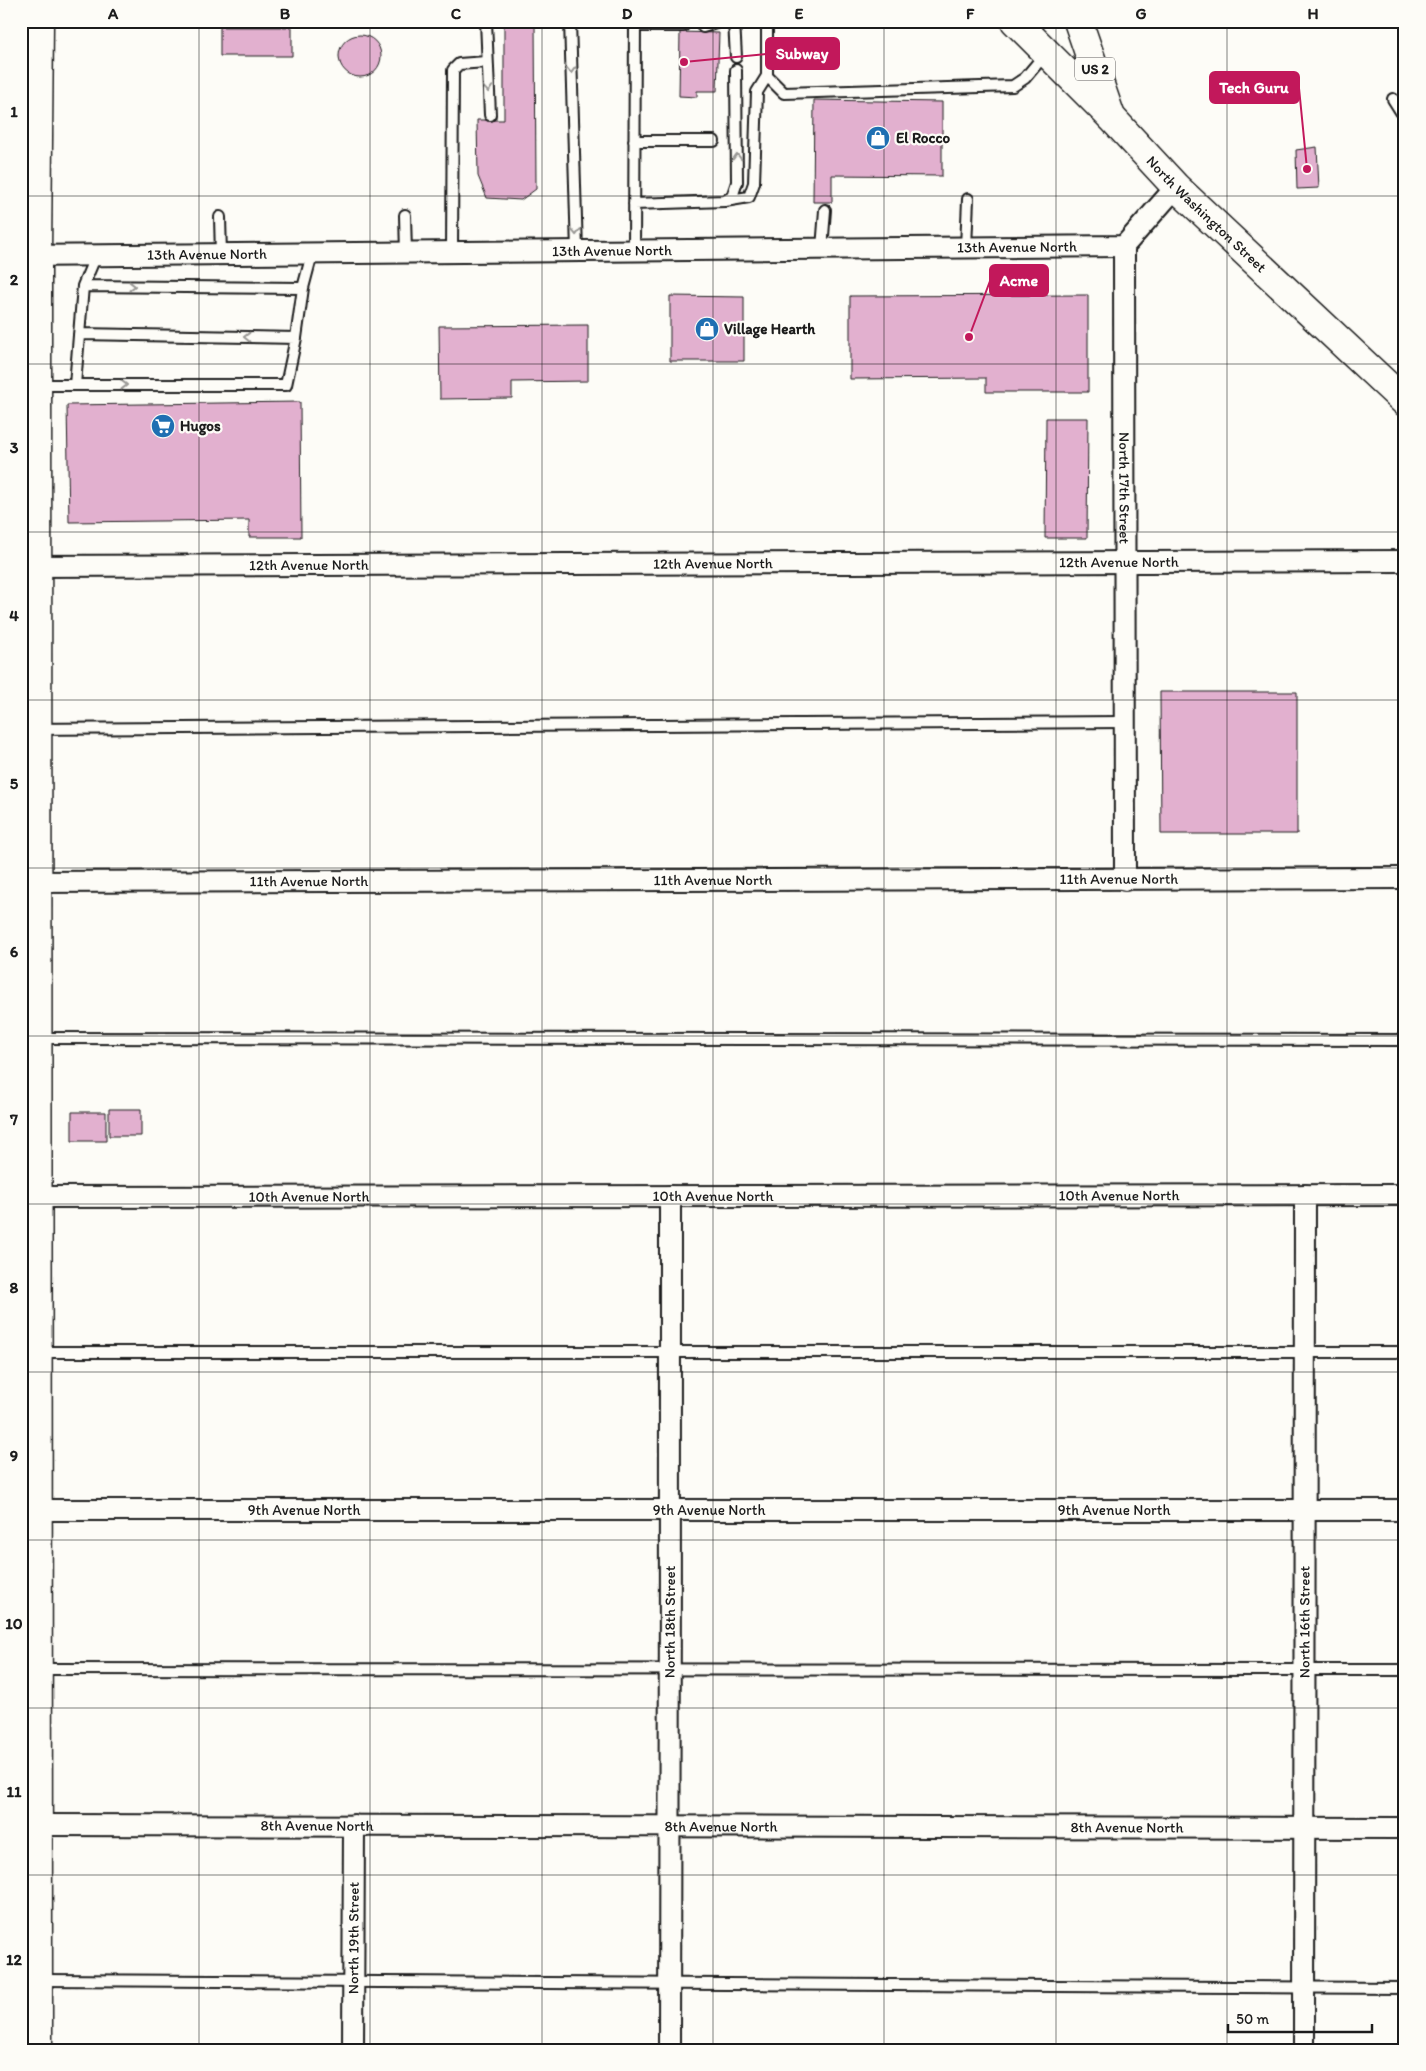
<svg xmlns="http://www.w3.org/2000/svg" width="1426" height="2071" font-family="Itim,sans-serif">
<rect width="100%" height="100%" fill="#fdfcf7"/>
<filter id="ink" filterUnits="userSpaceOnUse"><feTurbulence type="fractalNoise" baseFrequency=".02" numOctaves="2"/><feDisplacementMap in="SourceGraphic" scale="10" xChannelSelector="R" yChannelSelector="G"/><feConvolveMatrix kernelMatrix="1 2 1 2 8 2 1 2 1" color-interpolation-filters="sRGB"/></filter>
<g filter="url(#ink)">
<path fill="#e2b0cf" stroke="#1c1c1c" d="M504 21H535L536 189 521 200 487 198 478 176 477 120H504Z
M220 27H292V56H220Z
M680 32 719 33 717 91H697V97L679 96Z
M339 56a21 21 0 1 1 42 0a21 21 0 1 1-42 0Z
M814 100 942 102V176L832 175V202H813Z
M1317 147 1319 188 1297 189 1296 150Z
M1088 295V392H986V378L850 379V296Z
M670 296 744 297V361H670Z
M588 325V381L512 382V398L440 399 439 326Z
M300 402 301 537H249V520L69 522 67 405Z
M1046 418H1088L1087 538H1045Z
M1160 692H1297V834H1161Z
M109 1109H141V1136H109Z
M72 1112H106V1141H72Z"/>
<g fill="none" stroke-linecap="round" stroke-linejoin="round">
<g stroke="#1c1c1c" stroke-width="14">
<path id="lane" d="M486 21 490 115
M570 21 577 251
M734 21 736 57
M635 26H683
M703 27 722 21
M21 67 37 66
M767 76 784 93 1013 86 1025 78 1046 53
M1393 99 1405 118
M634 141H714
M726 200 732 197 737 182 736 70
M634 204 725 201 749 197 754 183 757 92 767 76V21
M405 215 406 253
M220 217 221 255
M966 248 968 199
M822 249 825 210
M634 251 635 21
M452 253 453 70 459 64 486 62
M83 286 303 288
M79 334 296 338
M39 385H286L296 338 303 288 312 254
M75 385 83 286 96 255
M21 729 1125 722
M21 1038 1405 1040
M21 1352H1405
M39 1669 1405 1670
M40 1980 1405 1988"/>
</g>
<g stroke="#1c1c1c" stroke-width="24">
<g id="street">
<path id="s1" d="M1124 246 1125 880"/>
<path id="s2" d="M21 256 1124 246 1176 187"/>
<path id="s3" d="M21 566 1405 561"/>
<path id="s4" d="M21 882 1405 878"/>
<path id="s5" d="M21 1197 1405 1195"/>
<path id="s6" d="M21 1494H23L38 1510H1405"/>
<path id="s7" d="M39 1825 1405 1828"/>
<path id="s8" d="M353 2050 354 1825"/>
<path id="s9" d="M669 2050C668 1765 672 1481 670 1196"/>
<path id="s10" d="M1304 2050 1305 1195"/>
</g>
</g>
<g stroke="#1c1c1c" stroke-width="31">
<path id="secondary" d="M38 2050 37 256 39 21"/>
</g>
<g stroke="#1c1c1c" stroke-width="31">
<g id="primary">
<path id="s11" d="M1015 21 1111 117 1176 187 1405 402"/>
</g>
</g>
<g stroke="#1c1c1c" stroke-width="31">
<path id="highway" d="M1078 21 1111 117"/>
</g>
<use href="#lane" stroke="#fdfcf7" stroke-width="10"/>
<use href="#street" stroke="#fdfcf7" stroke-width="20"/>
<use href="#secondary" stroke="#fdfcf7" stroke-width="28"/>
<use href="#primary" stroke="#fdfcf7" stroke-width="28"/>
<use href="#highway" stroke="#fdfcf7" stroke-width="28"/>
</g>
<defs><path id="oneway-chevron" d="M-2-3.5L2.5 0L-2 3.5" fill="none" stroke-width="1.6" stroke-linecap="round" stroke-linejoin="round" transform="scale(1.25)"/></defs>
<g stroke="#989794">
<use href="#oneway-chevron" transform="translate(571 70) rotate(88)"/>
<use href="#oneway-chevron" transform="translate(488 89) rotate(86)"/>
<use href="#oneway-chevron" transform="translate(737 157) rotate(-91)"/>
<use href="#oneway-chevron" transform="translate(576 232) rotate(88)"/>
<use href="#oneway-chevron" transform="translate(132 286)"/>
<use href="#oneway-chevron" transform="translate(247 337) rotate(-179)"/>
<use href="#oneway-chevron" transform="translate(124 385)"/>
</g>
</g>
<path fill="none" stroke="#1c1c1c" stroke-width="1" stroke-opacity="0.55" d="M199 21V2050M370 21V2050M542 21V2050M713 21V2050M884 21V2050M1056 21V2050M1227 21V2050M21 196H1405M21 364H1405M21 532H1405M21 700H1405M21 868H1405M21 1036H1405M21 1204H1405M21 1372H1405M21 1540H1405M21 1708H1405M21 1875H1405"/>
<defs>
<g id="shop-disc" transform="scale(1.25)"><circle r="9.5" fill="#1f6fb2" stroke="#fdfcf7"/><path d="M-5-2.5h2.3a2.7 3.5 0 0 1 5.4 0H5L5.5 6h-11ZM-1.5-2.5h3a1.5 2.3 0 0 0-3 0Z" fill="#fff"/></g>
<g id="supermarket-disc" transform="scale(1.25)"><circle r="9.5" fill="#1f6fb2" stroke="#fdfcf7"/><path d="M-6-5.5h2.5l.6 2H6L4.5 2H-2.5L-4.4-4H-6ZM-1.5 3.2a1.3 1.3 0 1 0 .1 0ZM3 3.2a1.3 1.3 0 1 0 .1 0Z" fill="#fff"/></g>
</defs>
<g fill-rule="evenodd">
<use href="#shop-disc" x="878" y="138"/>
<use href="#shop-disc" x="707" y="329"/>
<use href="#supermarket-disc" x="163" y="426"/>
</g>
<g text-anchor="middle" stroke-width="4.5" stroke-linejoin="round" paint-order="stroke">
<rect fill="#fdfcf7" stroke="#605f5e" stroke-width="1" x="1075" y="57.5" width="40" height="23" rx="4"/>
<g font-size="14" font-weight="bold" fill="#1c1c1c">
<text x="1095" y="74">US 2</text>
</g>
<g font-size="15" font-weight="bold" fill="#1c1c1c" stroke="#fdfcf7" text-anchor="start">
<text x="896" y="143">El Rocco</text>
<text x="724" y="334">Village Hearth</text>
<text x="180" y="431">Hugos</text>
</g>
<g font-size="15" fill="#1c1c1c" stroke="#fdfcf7">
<text dy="5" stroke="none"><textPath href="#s11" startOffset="272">North Washington Street</textPath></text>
<text dy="5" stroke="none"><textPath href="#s2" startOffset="996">13th Avenue North</textPath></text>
<text dy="5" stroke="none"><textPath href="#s2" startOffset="591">13th Avenue North</textPath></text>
<text dy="5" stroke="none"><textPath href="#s2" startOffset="186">13th Avenue North</textPath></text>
<text dy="5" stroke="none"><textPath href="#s1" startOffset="242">North 17th Street</textPath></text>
<text dy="5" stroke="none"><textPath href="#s3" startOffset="1098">12th Avenue North</textPath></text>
<text dy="5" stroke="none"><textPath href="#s3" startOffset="692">12th Avenue North</textPath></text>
<text dy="5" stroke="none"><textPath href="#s3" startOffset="288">12th Avenue North</textPath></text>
<text dy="5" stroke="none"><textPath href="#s4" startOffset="1098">11th Avenue North</textPath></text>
<text dy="5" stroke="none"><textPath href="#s4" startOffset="288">11th Avenue North</textPath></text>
<text dy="5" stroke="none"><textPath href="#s4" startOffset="692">11th Avenue North</textPath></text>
<text dy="5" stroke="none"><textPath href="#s5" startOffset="1098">10th Avenue North</textPath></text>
<text dy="5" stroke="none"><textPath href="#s5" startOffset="692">10th Avenue North</textPath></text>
<text dy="5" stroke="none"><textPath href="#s5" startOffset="288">10th Avenue North</textPath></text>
<text dy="5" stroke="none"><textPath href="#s6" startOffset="290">9th Avenue North</textPath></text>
<text dy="5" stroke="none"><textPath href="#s6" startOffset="695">9th Avenue North</textPath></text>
<text dy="5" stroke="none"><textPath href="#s6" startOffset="1100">9th Avenue North</textPath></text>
<text dy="5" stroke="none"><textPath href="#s10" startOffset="428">North 16th Street</textPath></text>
<text dy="5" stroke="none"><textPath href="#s9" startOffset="428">North 18th Street</textPath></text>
<text dy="5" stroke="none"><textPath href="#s7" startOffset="278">8th Avenue North</textPath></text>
<text dy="5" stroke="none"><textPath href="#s7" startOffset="682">8th Avenue North</textPath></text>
<text dy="5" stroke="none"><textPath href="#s7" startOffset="1088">8th Avenue North</textPath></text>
<text dy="5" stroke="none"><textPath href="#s8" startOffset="112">North 19th Street</textPath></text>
</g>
</g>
<path fill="none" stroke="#c2185b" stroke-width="2" d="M684 62L766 54M1307 169L1299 88M969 337L990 281"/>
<g fill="#c2185b" stroke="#fdfcf7" stroke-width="2">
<circle cx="684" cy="62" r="5"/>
<circle cx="1307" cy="169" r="5"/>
<circle cx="969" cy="337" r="5"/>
</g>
<g fill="#c2185b" stroke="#c2185b" stroke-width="2">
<rect x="766" y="38" width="73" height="31" rx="5"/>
<rect x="1210" y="72" width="89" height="31" rx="5"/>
<rect x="990" y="265" width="58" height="31" rx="5"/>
</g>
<g font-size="16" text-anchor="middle" font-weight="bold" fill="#fff">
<text x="802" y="59">Subway</text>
<text x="1254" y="93">Tech Guru</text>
<text x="1019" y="286">Acme</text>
</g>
<rect width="1426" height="2071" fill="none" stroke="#fdfcf7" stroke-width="55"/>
<path d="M1228 2024v8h144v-8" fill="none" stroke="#1c1c1c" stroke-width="2.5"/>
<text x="1236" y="2024" font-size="15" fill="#1c1c1c" stroke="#fdfcf7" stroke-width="4" paint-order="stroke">50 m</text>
<rect x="28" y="28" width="1370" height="2016" fill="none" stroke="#1c1c1c" stroke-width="2"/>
<g font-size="16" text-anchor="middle" font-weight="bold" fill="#1c1c1c">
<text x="113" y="19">A</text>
<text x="285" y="19">B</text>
<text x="456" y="19">C</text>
<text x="627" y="19">D</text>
<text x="799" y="19">E</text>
<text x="970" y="19">F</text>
<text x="1141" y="19">G</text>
<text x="1313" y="19">H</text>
<text x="14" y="117">1</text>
<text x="14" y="285">2</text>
<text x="14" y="453">3</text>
<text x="14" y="621">4</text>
<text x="14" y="789">5</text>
<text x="14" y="957">6</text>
<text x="14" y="1125">7</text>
<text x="14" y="1293">8</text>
<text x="14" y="1461">9</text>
<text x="14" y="1629">10</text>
<text x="14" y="1797">11</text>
<text x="14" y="1965">12</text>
</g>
</svg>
